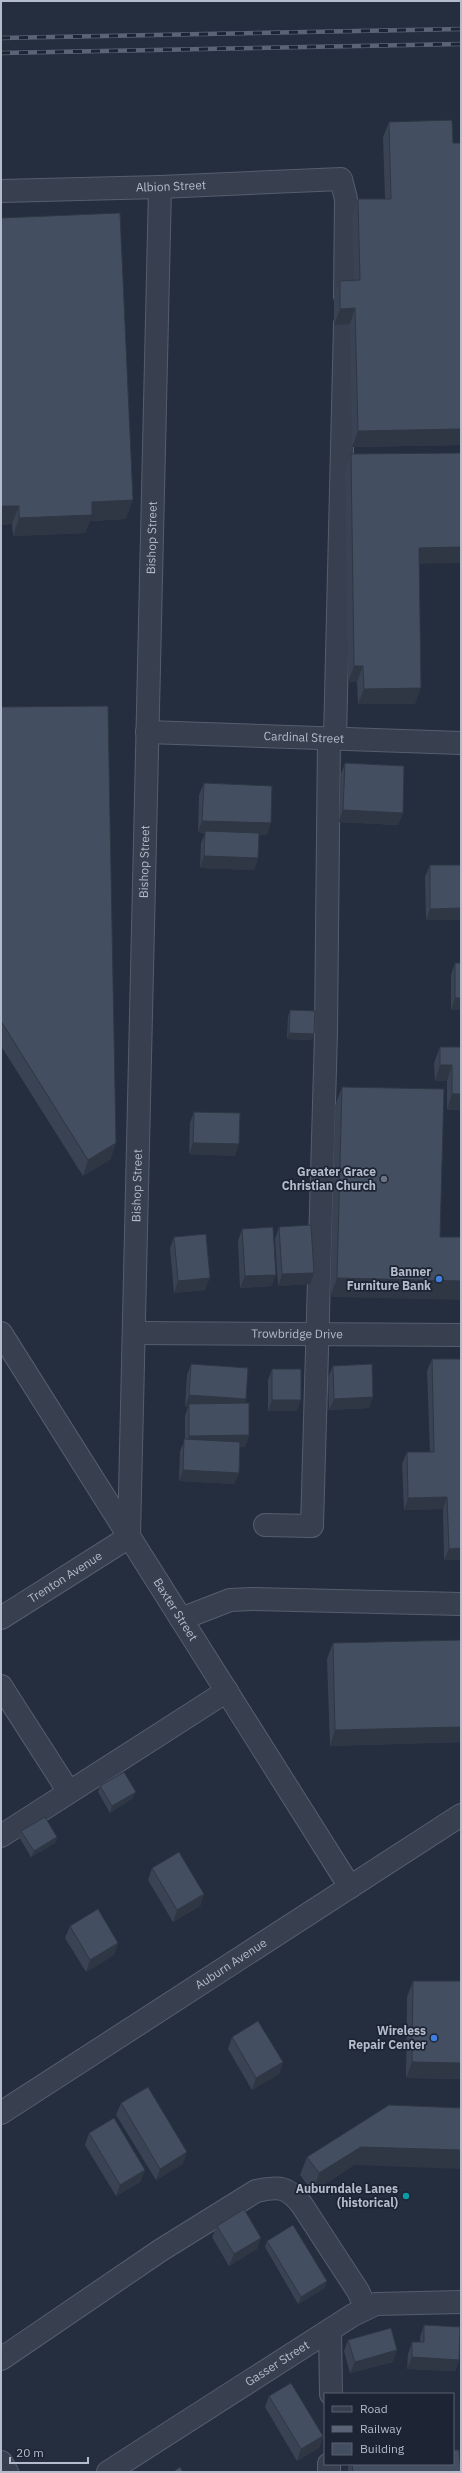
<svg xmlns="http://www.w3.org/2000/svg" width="462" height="2473" font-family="'IBM Plex Sans',sans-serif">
<rect width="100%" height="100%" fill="#242e3f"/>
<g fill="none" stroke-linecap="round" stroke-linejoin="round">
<g stroke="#565e6d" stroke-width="24">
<g id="minor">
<path id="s1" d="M1 191 160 187 341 179 346 199 345 296"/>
<path id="s2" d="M147 732 461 743"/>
<path d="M335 738 345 324"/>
<path id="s3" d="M1 1333 350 1887"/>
<path id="s4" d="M134 1333 461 1335"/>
<path d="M265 1525 312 1526 326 1033 329 738"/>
<path id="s5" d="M1 1618 129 1537 160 187"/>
<path d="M181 1619 230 1600 252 1599 461 1604"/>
<path d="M1 1686 69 1792"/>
<path d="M1 1836 227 1691"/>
<path id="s6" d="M1 2113 461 1815"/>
<path d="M330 2330 331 2394"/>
<path d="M1 2359 161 2250 256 2191C279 2186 287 2186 302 2205L358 2291 366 2308"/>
<path d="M1 2462 7 2472"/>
<path id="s7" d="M108 2472 353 2315 376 2304 461 2302"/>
<path d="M329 2472V2464"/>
</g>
</g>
<use href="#minor" stroke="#38404f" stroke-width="22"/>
<g stroke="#5a6476" stroke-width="4.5">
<path id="rail" d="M1 38 461 29
M1 53 461 44"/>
</g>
<use href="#rail" stroke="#1d2534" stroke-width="3" stroke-dasharray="9" stroke-linecap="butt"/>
</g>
<path fill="#3a4353" d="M389 122 461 445 352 447 350 324 334 325V296L340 281 354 280 352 215 358 199H385L383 137Z
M1 218 126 519 90 521 85 533 13 536 12 524 1 525Z
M351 454 419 564 415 704H358L357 682H348L345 470Z
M1 707 111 1159 83 1176 1 1046Z
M345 763 403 813 398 825 339 822 341 774Z
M204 783 267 835H259L258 858 254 870 200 868 201 843 205 833 198 832 199 795Z
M430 865H461V920H426L425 877Z
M455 963H461V1010H451V975Z
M290 1010 314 1034 312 1040 287 1039 288 1016Z
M440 1047H461V1110H447V1081H435L434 1063Z
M342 1087 440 1237 330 1297 335 1106Z
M194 1112 235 1156 189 1154 190 1123Z
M279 1227 310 1284 278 1286 275 1239Z
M242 1229 272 1286 240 1288 238 1241Z
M174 1237 205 1290 174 1293 170 1248Z
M432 1359 461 1560H444L443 1509 404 1510 402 1464 407 1452H430L427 1371Z
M191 1364 246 1399 244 1403 249 1435 245 1447H240L239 1473 234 1484 179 1481 180 1451 185 1439V1416L188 1407H185L187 1375Z
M333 1366 369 1408 329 1410 328 1377Z
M272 1369 297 1411H268V1380Z
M461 1640V1742L330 1746 327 1659 333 1643Z
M100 1786 133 1798 110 1813 98 1792Z
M21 1831 57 1837 55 1843 31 1857 19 1837Z
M152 1868 204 1894 200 1906 173 1922 148 1880Z
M70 1926 118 1943 114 1955 86 1972 65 1938Z
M413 1981H461V2079L406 2078 407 1997Z
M232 2037 283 2062 279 2074 252 2090 228 2049Z
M121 2103 183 2164 156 2180 116 2115Z
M89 2133 145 2170 140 2182 116 2196 85 2145Z
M307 2157 354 2165 313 2192 300 2175Z
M217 2226 257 2249 229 2266 212 2237Z
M267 2241 325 2288 298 2304 265 2247Z
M424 2325 459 2360 455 2371 407 2369 408 2354 412 2342H420V2337Z
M348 2340 393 2362 350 2373 344 2351Z
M269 2396 323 2436 319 2448 297 2461 265 2407Z
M349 2464H453L461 2472H348V2468Z"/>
<path fill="#2f3744" d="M355 308 350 324 334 325 340 309Z
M461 429V445L352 447 358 431Z
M133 500 126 519 90 521 85 533 13 536 19 518 92 502Z
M1 506H19L12 524 1 525Z
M461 547V563L413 564 419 548Z
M354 666H363L357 682H348Z
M421 688 415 704H358L364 689Z
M343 810 403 813 398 825 339 822Z
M202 821 271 823 267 835 198 832Z
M204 856 258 858 254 870 200 868Z
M461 908V920H426L430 909Z
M455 998H461V1010H451Z
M289 1033 314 1034 312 1040 287 1039Z
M440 1065H452L447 1081H435Z
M452 1094H461V1110H447Z
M116 1143 111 1159 83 1176 88 1160Z
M193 1143 239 1144 235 1156 189 1154Z
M314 1273 310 1284 278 1286 282 1274Z
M276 1275 272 1286 240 1288 245 1276Z
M210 1278 205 1290 174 1293 178 1281Z
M337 1278 461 1281V1300L330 1297Z
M189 1395 246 1399 242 1411 189 1404 188 1407H185Z
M373 1397 369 1408 329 1410 334 1399Z
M272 1400H301L297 1411H268Z
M249 1435 245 1447H185L189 1436Z
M183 1470 239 1473 234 1484 179 1481Z
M447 1497 443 1509 404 1510 408 1498Z
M461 1548V1560H444L449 1549Z
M461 1727V1742L330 1746 335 1730Z
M136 1792 133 1798 110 1813 112 1806Z
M57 1837 55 1843 31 1857 34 1851Z
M204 1894 200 1906 173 1922 177 1910Z
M118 1943 114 1955 86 1972 90 1960Z
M283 2062 279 2074 252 2090 256 2078Z
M412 2062 461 2063V2079L406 2078Z
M361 2147 461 2150V2169L354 2165 313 2192 319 2173Z
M187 2152 183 2164 156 2180 160 2169Z
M145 2170 140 2182 116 2196 120 2185Z
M261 2238 257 2249 229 2266 234 2254Z
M327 2281 325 2288 298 2304 301 2297Z
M397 2350 393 2362 350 2373 355 2362Z
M412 2357 459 2360 455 2371 407 2369Z
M323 2436 319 2448 297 2461 301 2449Z"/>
<path fill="#434e61" stroke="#2f3744" d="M452 120 453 143H461V429L358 431 355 308 340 309V281L360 280 358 199H391L389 122Z
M120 213 133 500 92 502V515L19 518V506H1V218Z
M461 453V547L419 548 421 688 364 689 363 666H354L351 454Z
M108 706 116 1143 88 1160 1 1021V707Z
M345 763 404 766 403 813 343 810Z
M204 783 272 786 271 823 202 821Z
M205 831 259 833 258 858 204 856Z
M430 865H461V908L430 909Z
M455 963H461V998H455Z
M290 1010 315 1011 314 1034 289 1033Z
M440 1047H461V1094H452V1065H440Z
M342 1087 444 1089 440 1237H461V1281L337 1278Z
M194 1112 240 1113 239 1144 193 1143Z
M311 1225 314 1273 282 1274 279 1227Z
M273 1227 276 1275 245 1276 242 1229Z
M206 1234 210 1278 178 1281 174 1237Z
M432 1359H461V1548L449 1549 447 1497 408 1498 407 1452H434Z
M191 1364 248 1368 246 1399 189 1395Z
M372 1364 373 1397 334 1399 333 1366Z
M272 1369H301V1400H272Z
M249 1403V1435L189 1436V1404Z
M184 1439 240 1442 239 1473 183 1470Z
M461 1640V1727L335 1730 333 1643Z
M124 1772 136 1792 112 1806 100 1786Z
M45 1817 57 1837 34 1851 21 1831Z
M179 1852 204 1894 177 1910 152 1868Z
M98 1909 118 1943 90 1960 70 1926Z
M413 1981H461V2063L412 2062Z
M258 2021 283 2062 256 2078 232 2037Z
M148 2087 187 2152 160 2169 121 2103Z
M389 2105 461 2108V2150L361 2147 319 2173 307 2157Z
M114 2118 145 2170 120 2185 89 2133Z
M244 2209 261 2238 234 2254 217 2226Z
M293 2225 327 2281 301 2297 267 2241Z
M424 2325 460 2327 459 2360 412 2357V2342H424Z
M391 2328 397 2350 355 2362 348 2340Z
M291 2383 323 2436 301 2449 269 2396Z
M453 2450H459L461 2472H353L352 2464H453Z
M180 2467 183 2472H173Z"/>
<circle fill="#6b7280" stroke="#1d2534" stroke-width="1.5" cx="384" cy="1179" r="4"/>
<g fill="#3f7fe0" stroke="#1d2534" stroke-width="1.5">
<circle cx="439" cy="1279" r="4"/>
<circle cx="434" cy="2038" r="4"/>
</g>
<circle fill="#0f9aa8" stroke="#1d2534" stroke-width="1.5" cx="406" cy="2196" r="4"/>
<g text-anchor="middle" stroke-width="3.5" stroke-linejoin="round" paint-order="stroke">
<g font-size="12" fill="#b4bbca" stroke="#1d2534">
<text dy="4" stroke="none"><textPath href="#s1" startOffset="170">Albion Street</textPath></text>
<text dy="4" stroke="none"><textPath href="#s5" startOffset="1151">Bishop Street</textPath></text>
<text dy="4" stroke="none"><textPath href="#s2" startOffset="157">Cardinal Street</textPath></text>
<text dy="4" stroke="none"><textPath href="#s5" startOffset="827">Bishop Street</textPath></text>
<text dy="4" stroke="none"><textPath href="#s5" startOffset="503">Bishop Street</textPath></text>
<text dy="4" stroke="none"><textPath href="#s4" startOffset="163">Trowbridge Drive</textPath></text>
<text dy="4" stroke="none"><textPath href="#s5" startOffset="76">Trenton Avenue</textPath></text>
<text dy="4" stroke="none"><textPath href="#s3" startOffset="327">Baxter Street</textPath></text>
<text dy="4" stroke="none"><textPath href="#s6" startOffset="274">Auburn Avenue</textPath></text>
<text dy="4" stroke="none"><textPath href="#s7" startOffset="201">Gasser Street</textPath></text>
</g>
<g font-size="12" font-weight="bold" fill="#b4bbca" stroke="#1d2534" text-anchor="end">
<text x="376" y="1176">Greater Grace<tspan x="376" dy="14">Christian Church</tspan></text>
<text x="431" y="1276">Banner<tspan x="431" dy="14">Furniture Bank</tspan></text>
<text x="426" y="2035">Wireless<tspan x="426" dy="14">Repair Center</tspan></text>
<text x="398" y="2193">Auburndale Lanes<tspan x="398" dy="14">(historical)</tspan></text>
</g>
</g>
<rect width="462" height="2473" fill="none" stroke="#b4bbca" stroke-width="4"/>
<rect x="324" y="2393" width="130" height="72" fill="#1d2534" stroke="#596170"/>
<rect x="332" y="2406" width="20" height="6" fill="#38404f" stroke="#596170"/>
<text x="360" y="2413" font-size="12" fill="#b4bbca">Road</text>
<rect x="332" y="2426" width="20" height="6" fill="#5a6476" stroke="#596170"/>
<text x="360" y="2433" font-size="12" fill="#b4bbca">Railway</text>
<rect x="332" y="2443" width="20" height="12" fill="#434e61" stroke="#596170"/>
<text x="360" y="2453" font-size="12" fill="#b4bbca">Building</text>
<path d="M10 2457v6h78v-6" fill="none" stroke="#b4bbca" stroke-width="2"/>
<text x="16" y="2457" font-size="12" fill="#b4bbca" stroke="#1d2534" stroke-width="3" paint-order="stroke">20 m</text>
</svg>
